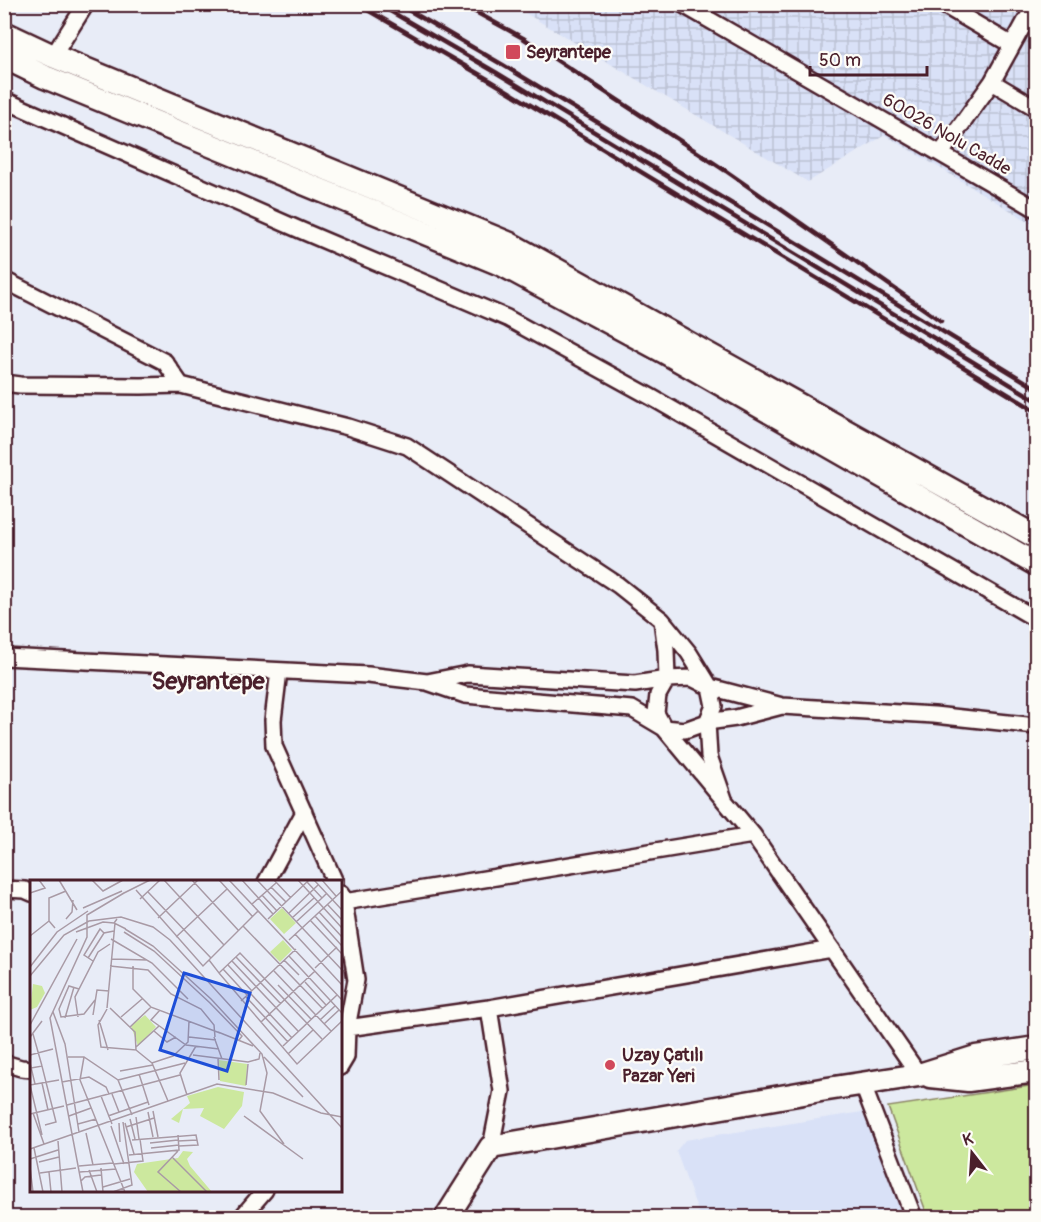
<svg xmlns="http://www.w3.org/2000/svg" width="1041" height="1222" font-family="Pangolin,sans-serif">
<defs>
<pattern id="industrial-grid" width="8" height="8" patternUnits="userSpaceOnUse" patternTransform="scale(1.5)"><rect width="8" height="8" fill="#d9e1f7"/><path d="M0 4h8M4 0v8" fill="none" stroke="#bcc1d4"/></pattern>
</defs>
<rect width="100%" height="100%" fill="#e8ecf7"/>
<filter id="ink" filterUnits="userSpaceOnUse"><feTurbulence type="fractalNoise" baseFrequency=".0167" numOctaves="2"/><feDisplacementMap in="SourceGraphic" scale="12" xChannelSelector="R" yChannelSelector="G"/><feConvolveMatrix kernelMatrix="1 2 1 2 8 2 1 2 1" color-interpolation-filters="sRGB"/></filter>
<g filter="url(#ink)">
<path fill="#d9e1f7" d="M862 1112 906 1217H700L676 1151 685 1140Z"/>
<path fill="url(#industrial-grid)" d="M512 5H1036V226L885 135 808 182Z"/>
<path fill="#cce89e" stroke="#8b8464" stroke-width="1.5" d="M1036 1085V1217H928L888 1107Z"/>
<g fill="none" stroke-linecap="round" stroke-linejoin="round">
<g stroke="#4a1f2b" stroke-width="20">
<path id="street" d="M682 4 1036 209
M942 4 1012 45
M53 56 86 4
M992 82 1036 108
M4 100 300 230 507 318 651 397 1036 619
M941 153 992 82 1035 4
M4 280 165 362 181 385
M4 383 20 385 141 386 181 385 348 427 407 446 618 585 662 620 689 653 710 687 714 706 707 722 709 756 724 799
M662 620 666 650 667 679 658 695 656 713 664 728 753 835 919 1075
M4 657 368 675 427 682 465 695 632 709 664 728 685 730 707 722 736 718 782 706
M279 671 273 720 274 746 335 882
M427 682 468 674 635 684 667 679 692 678 710 687 782 706 934 715 1036 726
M266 882 304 812
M4 889 25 890 32 893
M344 902 753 835
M489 1008 502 1091 491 1147
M340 1026 347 1028 489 1008 832 949
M4 1063 21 1068 32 1069
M340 1067 346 1057 347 1028 356 980 344 902 341 894
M862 1083 914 1218
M241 1218 265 1190"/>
</g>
<g stroke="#4a1f2b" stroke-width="27">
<path id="secondary" d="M4 33 53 56 510 244 1036 537
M4 57 45 77 503 265 663 351 1036 564
M930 1076 968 1080 1036 1071
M446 1218 491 1147 821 1090 919 1075 976 1057 1036 1048"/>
</g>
<use href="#street" stroke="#fdfcf7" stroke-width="15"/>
<use href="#secondary" stroke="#fdfcf7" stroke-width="22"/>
<path stroke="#4a1f2b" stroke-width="4.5" d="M357 4 491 81 1036 411
M378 4 497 73 1036 400
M398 4 503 65 1036 388
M461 4 523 38 726 171 941 321"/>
</g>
</g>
<g fill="#d1495b" stroke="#fdfcf7" stroke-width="2">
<rect x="505" y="44" width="16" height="16" rx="3"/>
<circle cx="610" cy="1065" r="6"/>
</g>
<g text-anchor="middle" stroke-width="4.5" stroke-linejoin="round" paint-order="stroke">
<g font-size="18" font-weight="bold" fill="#4a1f2b" stroke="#fdfcf7" text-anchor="start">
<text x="526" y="58">Seyrantepe</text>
<text x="622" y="1061">Uzay Çatılı<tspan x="622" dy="21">Pazar Yeri</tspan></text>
</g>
<g font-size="18" fill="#4a1f2b" stroke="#fdfcf7">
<text transform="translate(947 134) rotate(30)" y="6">60026 Nolu Cadde</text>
</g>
<g font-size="24" font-weight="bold" fill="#4a1f2b" stroke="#fdfcf7">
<text x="208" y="689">Seyrantepe</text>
</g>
</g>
<g transform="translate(30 880)">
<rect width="312" height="312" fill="#e8ecf7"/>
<path d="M253 60 262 70 250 82 240 72ZM188 207 214 212 212 226 194 249 170 236 174 228 153 229 149 243 141 239 160 223 157 216ZM153 271 163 272 157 279 160 286 182 312H118L104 292 107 284 148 278Z" fill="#cce89e"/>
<path d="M252 28 266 43 254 54 240 39ZM3 104 12 106 15 113 7 127 0 130ZM115 135 126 147 108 166 101 146ZM189 180 217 184 216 206 190 201Z" fill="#cce89e"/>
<path fill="none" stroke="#a99aa5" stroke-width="1.5" d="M29 0 47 30M62 0 73 11 93 0M134 0 194 65M162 0 209 51M189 0 223 37M199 0 312 120M212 0 243 34M227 0 312 90M244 0 261 18M268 0 312 48M284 0 312 30M292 0 306 16M277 2 292 18 296 14M241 7 256 22M106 10 173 86 228 31M118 12 181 78M0 13 15 8 9 0M92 14 120 0M232 15 247 31M110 19 130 0M222 24 246 3M297 24 312 40M53 28 92 11M289 32 312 57M258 34 288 5M285 36 312 66M128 38 168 0M262 38 284 18M36 39 42 32 43 20M87 39 84 43 96 49M238 39 279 0M280 40 312 74M266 42 292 18M213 46 293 129M25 48 19 41V18L36 11M95 49 123 66 181 119 232 174 237 193 230 231 254 264M46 52 73 42 84 43M94 52 124 71 180 123 212 156 209 160M265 54 312 105M0 56 19 41M146 57 197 9M81 59 122 83 158 119M259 60 312 11M259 76 312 133M206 77 251 124M58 78 74 53 84 51M82 79 117 80M179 80 189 93 210 73 292 159M254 80 269 95M63 81 54 75 70 49 74 53M202 81 268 151M198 85 222 111M80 86 118 90 141 114 171 129 184 145 185 157M103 86V109L121 127M0 87 27 52 58 31M285 88 307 67M193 89 217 115M244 91 301 151M189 93 267 184 312 141M0 96 34 55 59 41 91 37 123 47 140 60 312 248M275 102 296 125M248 105 281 139M49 109 39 106 29 129 31 137 54 134 65 120M220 113 262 158M216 117 258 162M211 121 266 69M77 128 85 43M77 129 68 145 71 167 106 170 105 152 80 128M130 130 121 140 156 165 189 169M23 132 35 164 49 252M63 135 67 110 79 111M48 137 45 117 68 72 80 64M91 137 112 119M35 138 44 107M69 140 78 170M290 140 305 126M231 142 285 91M294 144 309 130M0 145 47 59M100 147 121 127 190 153M124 151 137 162 146 157M188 152 223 166M3 154 12 186M0 157 12 141M159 157 186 160M184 157 192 179M253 166 307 115M106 167 129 146M106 170 122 183 143 176 158 162 159 141M258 174 283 150M0 175 23 169M163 175 218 182 229 179 230 173M38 177H54L88 200 102 235M54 177 50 200 95 312M234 177 273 217M188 178 189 200M0 183 5 204M122 183 138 221M1 188 12 186 26 242 15 245M90 191 123 185M109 194 119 225M88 200 155 183M32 202 59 197 76 207 79 214M12 203 18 230M0 205 12 255M0 205 29 200M216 205 218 184M82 214 89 232M157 215 150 193 166 166M71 216 82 244M37 225 150 195M123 231 128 257M118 232 123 257M3 233 14 264M0 234 34 226M39 236 61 228M78 236 118 222M214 236 273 279M106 237 109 259M100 239 105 259M89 243 90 262M95 243 104 274M48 244 66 239M81 246 94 284M96 247 124 238M56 253 63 285M102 260 166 255 168 265 149 266M28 261 32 312M148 261 167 260M120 263 148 260M4 268 13 312M121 268 149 265M0 269 187 204 243 213 291 233 312 237M148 271 128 292 151 312M99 275 149 270 148 255M142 277 177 312M0 279 28 270M9 282 29 277M84 284 113 281 110 259M49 286 83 283M0 287 3 312M71 288 73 312M59 290 67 312M19 292 21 312M50 292 86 289M10 293 46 288M51 301 55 297 71 295M73 307 100 299M53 312 20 138 57 57V35L94 13M83 312 102 305 93 242"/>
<path fill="#1d4ed8" fill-opacity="0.15" stroke="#1d4ed8" stroke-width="3" d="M154 93 220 113 197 191 130 170Z"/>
<rect width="312" height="312" fill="none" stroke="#4a1f2b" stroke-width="3"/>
</g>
<rect width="1041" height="1222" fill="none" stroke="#fdfcf7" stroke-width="24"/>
<rect x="12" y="12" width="1017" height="1198" fill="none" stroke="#4a1f2b" stroke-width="2" filter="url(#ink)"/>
<g transform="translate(972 1153) rotate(343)" stroke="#fdfcf7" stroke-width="4.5" paint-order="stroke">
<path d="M0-4.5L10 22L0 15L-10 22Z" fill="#4a1f2b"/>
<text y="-9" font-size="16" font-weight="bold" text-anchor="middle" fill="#4a1f2b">K</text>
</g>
<path d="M810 66v9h117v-9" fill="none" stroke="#4a1f2b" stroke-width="3"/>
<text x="819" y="66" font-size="18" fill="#4a1f2b" stroke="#fdfcf7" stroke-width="4.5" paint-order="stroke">50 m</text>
</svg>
